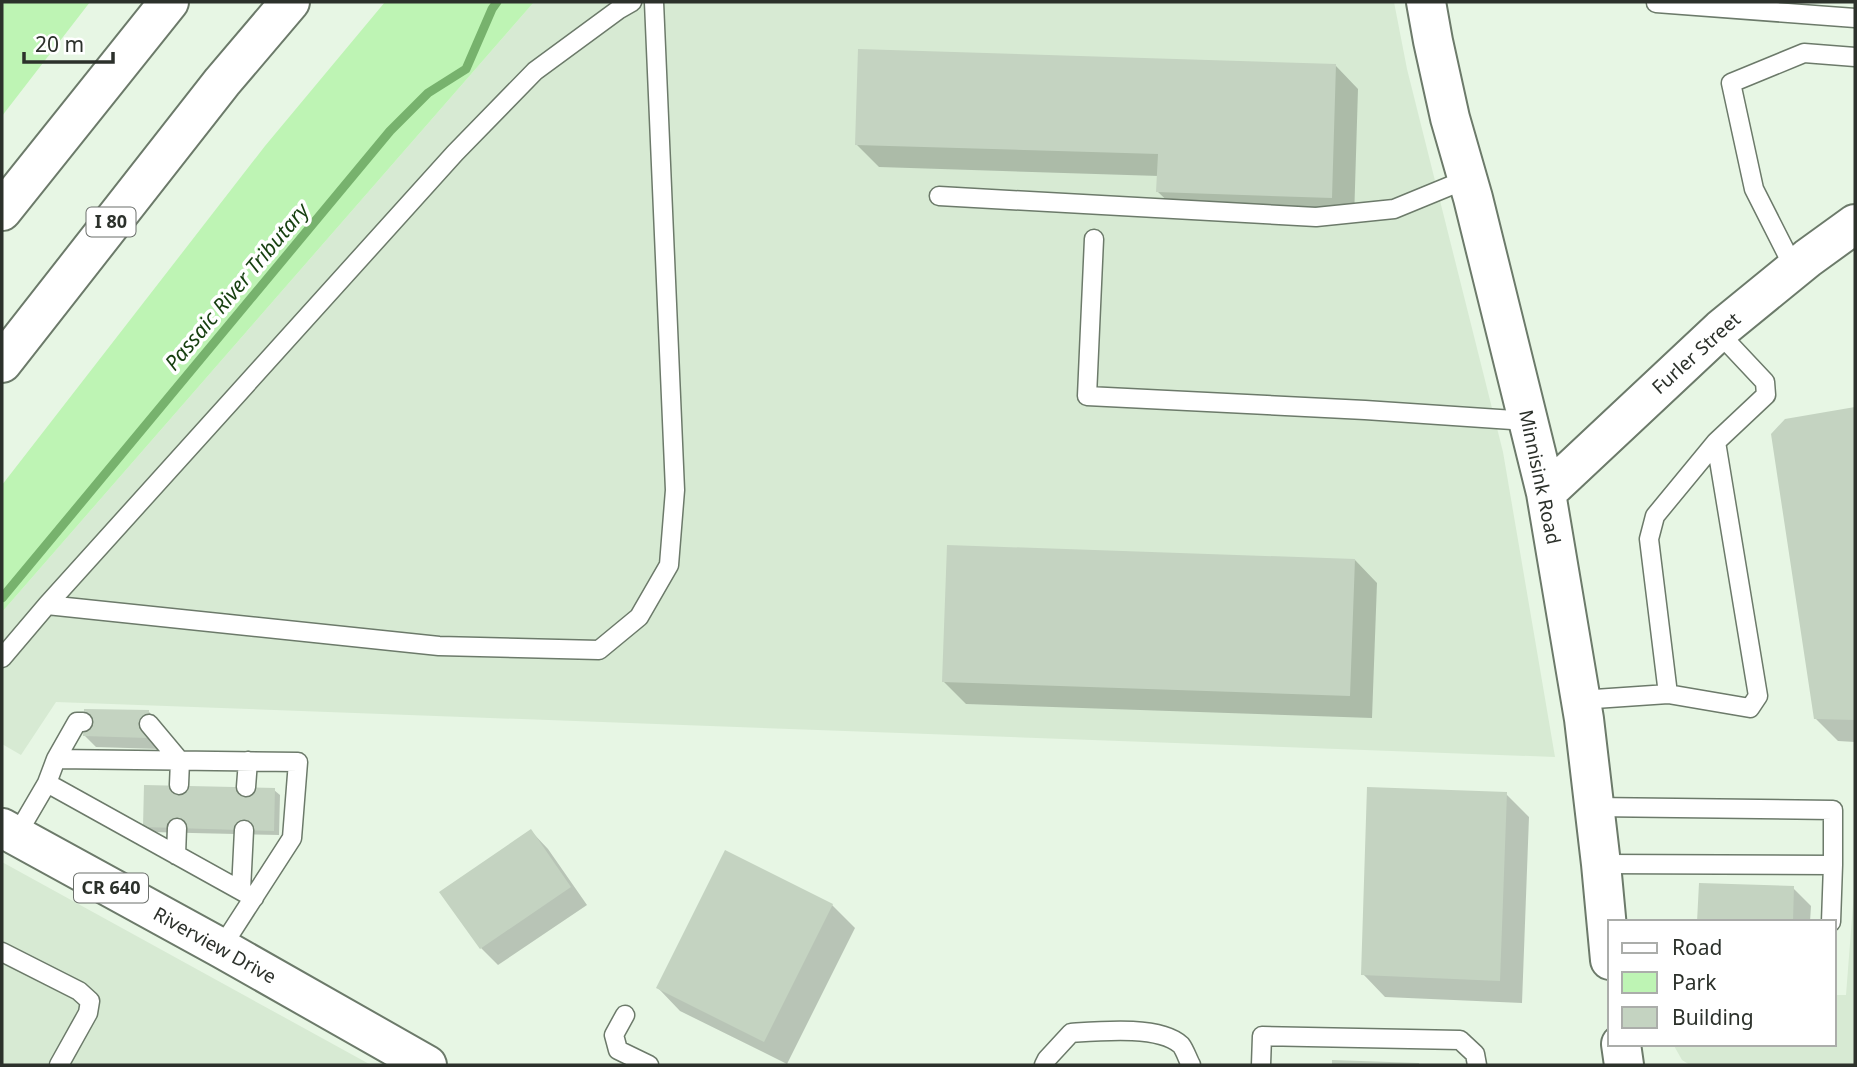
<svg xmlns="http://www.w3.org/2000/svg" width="1857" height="1067" font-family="'Noto Sans',sans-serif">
<rect width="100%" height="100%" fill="#e7f6e4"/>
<path fill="#d7ead3" d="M534 2H1394L1407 69 1503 452 1555 757 56 702 21 755 2 744V612Z
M2 862 371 1065H2Z
M1855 879V1065H1690L1682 1060 1673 1044H1834V995H1846Z"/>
<path fill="#bef4b4" d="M2 2H90L2 116Z
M385 2H534L2 612V485L265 146Z"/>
<path fill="#0003" d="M1336 66 1358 89 1354 220 1181 214 1158 192 1159 176 879 167 856 144Z
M1855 409V742L1838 741 1815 718 1786 420Z
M1355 560 1377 583 1372 718 966 704 944 682Z
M149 712 160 724 159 749 96 747 85 736Z
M274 790 280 795 279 835 150 832 145 826Z
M1506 794 1529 817 1522 1003 1385 997 1363 974Z
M531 831 548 849 587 905 498 965 481 948Z
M1793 888 1811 906 1810 922H1699Z
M832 905 855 928 787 1064 680 1011 658 988Z
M1334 1062 1434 1065H1333Z"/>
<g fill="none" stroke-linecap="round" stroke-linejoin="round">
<path stroke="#77b26d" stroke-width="9" d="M2 598 390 131 428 93 466 69 492 9 497 2"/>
</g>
<path fill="#c4d3c1" d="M858 49 1336 64 1332 198 1156 192 1158 154 855 145Z
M1855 407V720L1814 719 1771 434 1785 419Z
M947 545 1355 559 1350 696 942 682Z
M84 709 149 710 148 738 83 736Z
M144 785 275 788 274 831 143 827Z
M1367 787 1507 792 1500 981 1361 975Z
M531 829 571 887 480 949 439 892Z
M725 850 833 904 764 1042 656 988Z
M1699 883 1794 886 1793 922H1697Z
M1332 1060 1419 1063V1065H1332Z"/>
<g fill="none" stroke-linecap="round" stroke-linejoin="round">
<g stroke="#6c7a6a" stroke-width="21">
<path id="lane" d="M1656 3 1855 18
M939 196 1316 217 1394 209 1467 179
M1094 239 1087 396 1365 410 1528 421
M1794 268 1754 189 1731 83 1804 53 1855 57
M47 605 439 646 599 650 639 617 669 565 675 490 654 2
M2 658 47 605 455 153 535 71 618 10 632 2
M1668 694 1649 539 1655 516 1716 442
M1580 700 1668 694 1750 708 1758 696 1716 442 1766 395 1765 382 1718 332
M149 724 180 761 179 785
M56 759 77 722H83
M47 783 254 898
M246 787 248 761
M1594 807 1833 810V865
M16 836 47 783 56 759 298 762 292 838 221 948
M176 855 177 828
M1601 864 1833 865 1831 922
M241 890 244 830
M2 952 79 991 90 1001 88 1013 59 1065
M625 1015 614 1035 618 1050 649 1065
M1044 1065 1047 1059 1071 1033C1099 1031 1160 1025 1181 1045 1185 1050 1188 1060 1191 1065
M1261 1065 1262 1036 1460 1040 1475 1054 1477 1065"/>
</g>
<g stroke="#6c7a6a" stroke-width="42">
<path id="secondary" d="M1426 2 1433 41 1450 118 1473 198 1546 493 1584 719 1601 864 1610 960
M1546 493 1721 329 1808 258 1855 224
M1621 1044 1624 1065"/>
</g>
<g stroke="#6c7a6a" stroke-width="42">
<path id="primary" d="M2 828 221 948 427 1065"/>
</g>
<g stroke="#6c7a6a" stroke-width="42">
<path id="highway" d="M2 211 169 2
M2 363 222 82 290 2"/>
</g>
<use href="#lane" stroke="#fff" stroke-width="18"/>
<use href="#secondary" stroke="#fff" stroke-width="38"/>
<use href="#primary" stroke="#fff" stroke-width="38"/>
<use href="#highway" stroke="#fff" stroke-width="38"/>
</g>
<g text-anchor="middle" stroke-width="7" stroke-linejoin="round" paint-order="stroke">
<g fill="#fff" stroke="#6b6f6b" stroke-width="2">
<rect x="86.5" y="207.5" width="49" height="29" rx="5"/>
<rect x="74" y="873.5" width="74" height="29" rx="5"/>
</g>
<g font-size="18" font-weight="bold" fill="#2c312b">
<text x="111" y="228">I 80</text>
<text x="111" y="894">CR 640</text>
</g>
<g font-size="19" fill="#2c312b" stroke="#fff">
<text transform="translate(1696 353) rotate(-42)" y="7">Furler Street</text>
<text transform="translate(1540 477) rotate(78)" y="7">Minnisink Road</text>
<text transform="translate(215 945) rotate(29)" y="7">Riverview Drive</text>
</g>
<g font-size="21" font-style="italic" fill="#163f0f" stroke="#fff">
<text transform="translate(237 287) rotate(-50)" y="7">Passaic River Tributary</text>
</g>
</g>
<rect width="1857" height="1067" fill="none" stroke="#2c312b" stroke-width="7"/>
<rect x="1608" y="920" width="228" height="126" fill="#ffffff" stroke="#abadaa" stroke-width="2"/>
<rect x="1622" y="943" width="35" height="10" fill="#ffffff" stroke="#abadaa" stroke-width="2"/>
<text x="1672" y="955" font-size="21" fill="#2c312b">Road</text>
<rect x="1622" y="972" width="35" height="21" fill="#bef4b4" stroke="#abadaa" stroke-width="2"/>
<text x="1672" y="990" font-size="21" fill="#2c312b">Park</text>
<rect x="1622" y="1007" width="35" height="21" fill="#c4d3c1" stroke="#abadaa" stroke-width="2"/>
<text x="1672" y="1025" font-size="21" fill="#2c312b">Building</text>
<path d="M24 52v10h89v-10" fill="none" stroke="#2c312b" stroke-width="3.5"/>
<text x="35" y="52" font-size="21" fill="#2c312b" stroke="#ffffff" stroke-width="5" paint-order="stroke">20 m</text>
</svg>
